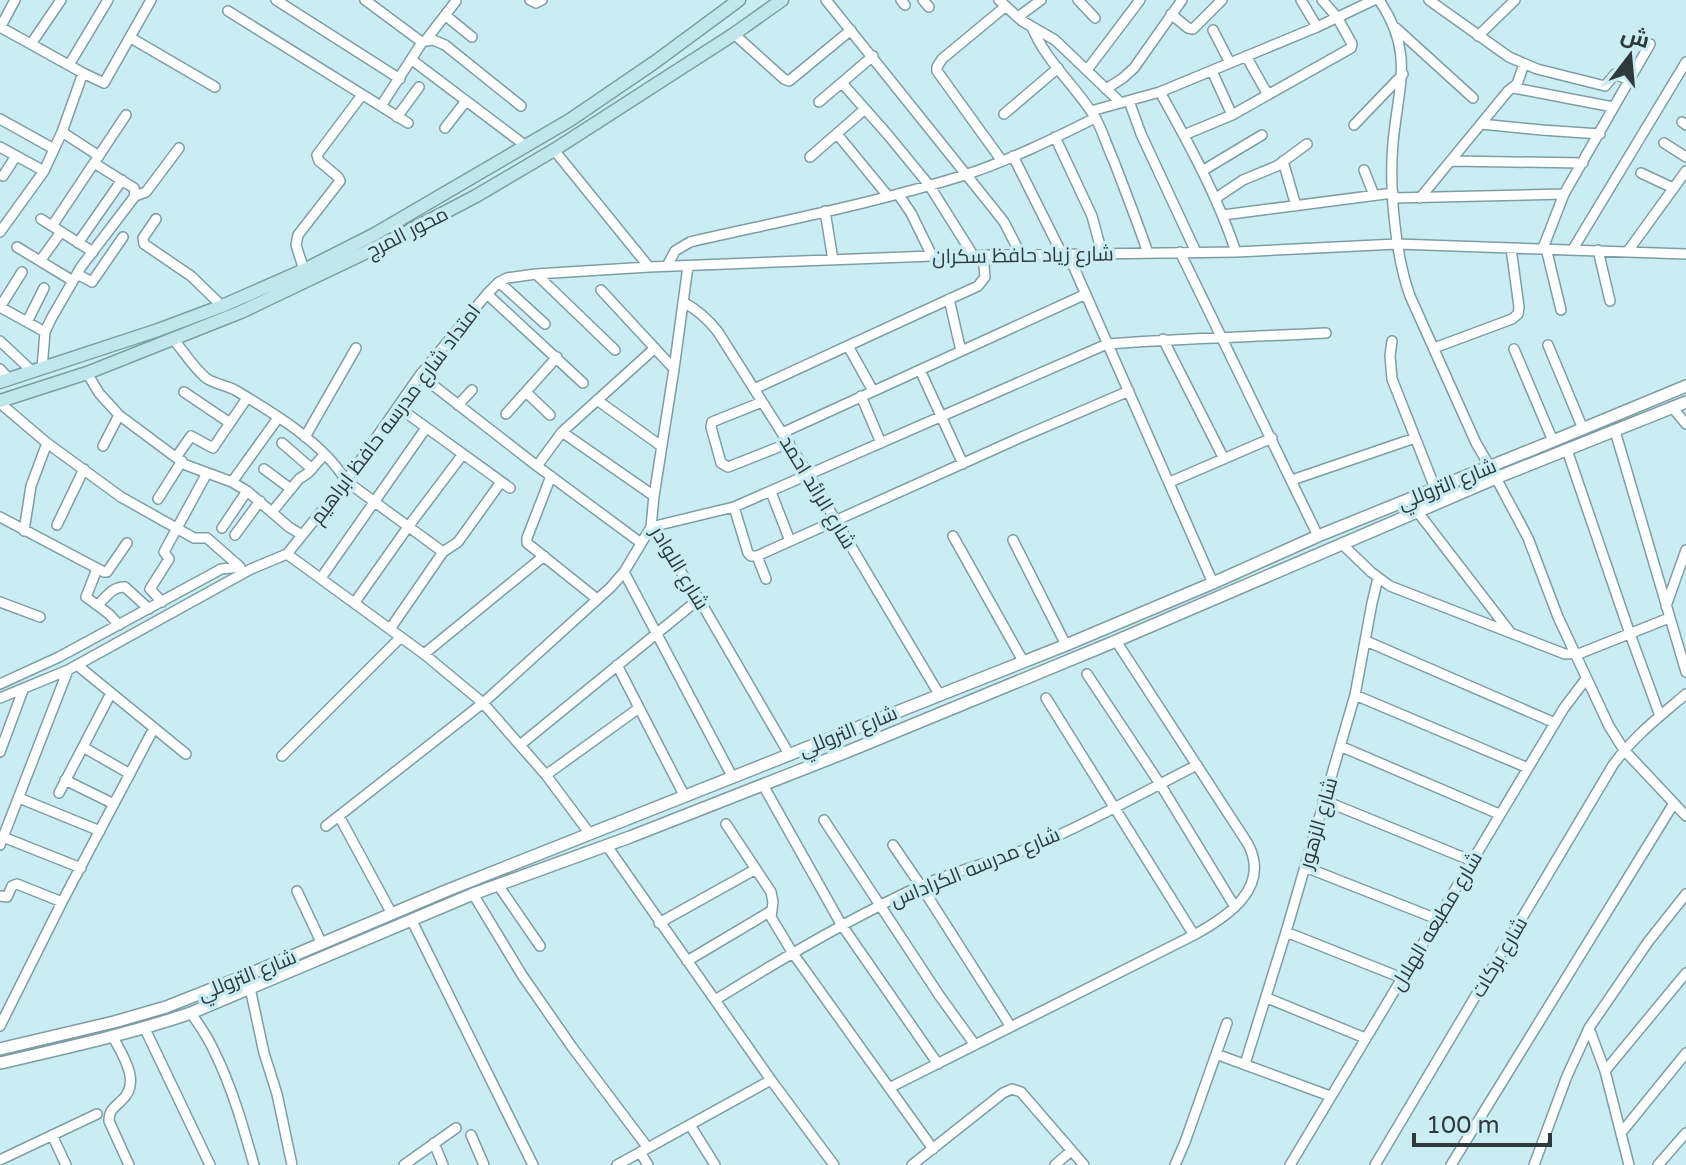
<svg xmlns="http://www.w3.org/2000/svg" width="1686" height="1165" font-family="'Varela Round',Cairo,sans-serif">
<rect width="100%" height="100%" fill="#c9edf3"/>
<g fill="none" stroke-linecap="round" stroke-linejoin="round">
<g stroke="#7d9fa4" stroke-width="12">
<path id="minor" d="M276 0 400 79
M365 0 419 40 421 44 381 106
M530 0 536 3 542 0
M826 0 993 208 1004 222 1021 255
M901 0 905 5
M923 0 929 7
M999 0 1022 21 1055 40 1121 103
M1078 0 1095 18
M1301 0 1317 27
M1379 0C1415 53 1398 86 1393 143 1389 187 1395 254 1410 296L1476 443 1490 467
M1429 0 1509 57 1537 69 1605 86 1615 74 1629 80
M228 11 408 123
M1171 14 1188 28 1193 29 1222 0
M445 15 472 37
M1018 17 1041 0
M0 27 83 73 104 83 151 0
M1032 27C1046 62 1077 87 1096 119 1103 132 1107 146 1113 159 1125 190 1137 221 1148 253
M0 28 15 0
M1396 28 1473 98
M1213 30 1230 63
M734 34 784 79 789 81 851 30
M1478 36 1515 0
M131 38 215 87
M426 40 456 1
M420 42 433 40 445 45 521 106
M31 44 61 0
M1246 56 1268 95
M412 60 526 146
M69 65 108 0
M1087 70 1140 0
M1212 71 1232 115
M842 83 888 135 929 185 973 255
M1514 88 1613 107
M1106 89 1123 78 1134 68 1182 0
M1160 92C1189 144 1217 195 1236 252
M1129 101 1141 134 1196 252
M819 102 873 56
M1091 111 1160 92 1317 27 1374 0
M1004 114 1058 68
M397 117 419 87
M0 119 54 149
M1682 122 1686 125
M1481 124 1542 130 1600 134
M1354 125 1403 74
M445 128 466 101
M62 132 99 156
M837 134 888 196
M1184 135 1232 115 1351 48 1352 44 1337 17 1322 0
M1055 137 1092 216 1102 253
M1664 143 1686 157
M0 147 44 171
M554 150 649 267
M1013 156 1062 254
M810 157 865 109
M1002 161 937 71V67L942 59 1006 6
M1283 161 1296 206
M1452 161 1583 163
M94 163 134 188 135 196
M1364 170 1374 195
M1202 171 1262 135
M1641 173 1673 188
M3 176 16 156
M898 194 911 213 932 256
M135 196 146 192 179 148
M1216 198 1243 180 1277 166 1307 144
M1393 198 1564 194
M1420 198 1508 91 1517 84 1524 64
M825 211 833 260
M1223 215 1393 193
M41 219 93 252
M156 219 143 238 144 244 191 276 222 306
M52 226 126 115
M0 232 44 171 62 132 83 73
M78 243 122 180
M17 247 73 281
M1543 248 1564 194 1650 44
M1546 248 1561 310
M1573 249 1686 62
M1598 250 1610 301
M1628 251 1686 171
M1180 252 1318 536
M1068 254 1213 583
M40 261 61 232
M667 266 675 251 690 242C782 221 875 203 965 175 1010 160 1053 139 1095 118
M688 266 674 369 654 496 651 527 699 599 789 754
M304 270 296 245 298 235 340 181 338 177 319 161 317 155 362 95
M77 274 92 282 123 237
M536 274 615 350
M499 282 545 324
M601 290 674 369
M487 294 583 383
M949 299 961 351
M683 302C698 310 708 319 718 332L808 474 939 694
M0 307 45 332
M0 307 22 272
M27 322 44 288
M1163 339 1224 459
M174 340C184 352 194 368 206 378 214 384 226 385 235 390 272 412 324 443 346 481L443 552
M0 341 33 372
M1392 341 1390 356 1392 379 1435 488
M1548 345 1583 429
M848 346 873 391
M1434 348 1512 319 1518 314 1519 307 1511 248
M1514 349 1553 441
M0 369 9 379
M42 369 45 332 51 319 81 267 135 196
M920 370 963 464
M87 373 99 393 119 415 186 465 232 482 247 491 289 527 302 535
M420 375 537 466 641 543
M754 389 978 286 985 277 983 255
M184 392 230 423
M526 392 550 415
M861 396 881 443
M597 400 661 446
M762 402 712 422 711 427 721 463 728 467 789 443
M0 403 47 443 121 497 194 538H207L239 566
M458 405 472 390
M398 407 510 488
M1672 407 1686 424
M506 414 557 357
M1615 431 1686 672
M562 432 654 496
M782 433 1086 294
M305 437 356 348
M282 443 312 469
M103 446 119 415
M1567 450 1630 634 1660 716
M177 456 191 436 213 448 247 398
M537 466 562 432 655 348
M264 469 291 489
M551 476 527 538V543L597 599
M1496 478 1528 538 1558 617 1609 726 1624 750 1686 816
M1292 480 1415 438
M232 482 278 418
M1170 482 1272 438
M771 492 790 541
M158 499 182 461
M734 507 748 553 751 556H757L1017 439 1129 391
M1417 511 1510 632
M272 512 299 479 308 473 324 455
M0 517 104 572H107L127 543
M57 525 84 469
M222 528 247 491
M24 531 31 486 47 443
M235 535 260 501
M953 536 1023 661
M1013 540 1066 645
M1342 544 1371 572 1390 586 1565 654 1581 653 1669 618
M287 554 424 654 483 703 546 775 590 834
M757 556 766 579
M97 569 86 597 109 614 119 625
M624 572 733 778
M321 578 426 428
M0 602 40 617
M162 602 150 589 169 559 164 552 207 473
M355 602 408 527 463 454
M98 605C106 597 113 586 125 587L149 609
M1666 606 1686 550
M390 629 443 552 458 542 501 482
M1366 641 1555 723
M424 654 544 556
M77 665 186 754
M617 665 685 797
M1087 674 1160 784 1235 907
M0 684 59 657 212 574 221 569 240 567
M1355 695 1528 768
M0 698 68 670 251 569 287 554 346 481 420 375 487 294 499 282 507 278 536 274 649 267 932 256 1236 252 1397 244 1686 254
M1046 698 1194 935
M520 745 699 599
M1340 746 1499 814
M83 747 130 774
M0 752 23 690
M282 756 401 637
M546 775 639 708
M65 780 114 804
M763 785 841 924 938 1064
M59 793 111 693
M19 798 100 831
M1323 800 1472 861
M339 816 392 914
M824 820 939 995 975 1045
M726 824 771 892 773 902 771 917 792 952 933 1149
M326 826 483 703 611 587 624 572 651 527 734 507 1107 344C1180 338 1253 337 1326 333
M3 837 81 868
M0 845 68 670
M893 845 921 886 1011 1027
M607 846 771 1080 834 1165
M1305 867 1437 919
M498 885 540 946
M297 891 322 944
M473 894 522 975 572 1047 648 1148
M0 896 7 897 12 886 17 884 62 902
M412 921 533 1165
M659 923 756 869
M1286 932 1402 978
M687 961 771 911
M250 988 264 1053 277 1094 292 1165
M1267 998 1365 1038
M715 1000C781 959 847 920 918 887 958 869 1003 860 1044 842 1096 819 1146 791 1197 765
M191 1013C199 1025 208 1037 214 1051 232 1087 243 1126 254 1165
M0 1026 62 902 154 728
M1589 1028 1605 1071 1629 1165
M145 1029 210 1165
M113 1037C123 1056 142 1083 121 1101 114 1108 109 1110 109 1121L129 1165
M1216 1054 1330 1096
M1245 1064 1286 932 1355 695 1372 603 1378 578
M1605 1071 1686 973
M889 1088 1194 935C1227 917 1271 888 1248 844L1116 641
M690 1125 715 1165
M1621 1133 1686 1053
M52 1135 66 1165
M471 1135 484 1165
M434 1143 443 1165
M640 1152 648 1165
M0 1160 97 1114
M404 1165 456 1128
M617 1165 771 1080
M912 1165 1003 1093 1012 1089 1021 1092 1084 1165
M1055 1165 1071 1151
M1175 1165 1185 1142 1227 1023
M1290 1165 1564 708 1586 679
M1375 1165 1613 765C1633 737 1659 717 1686 694
M1451 1165 1674 803
M1534 1165 1567 1076 1589 1028 1648 942 1686 894
M1658 1165 1686 1133"/>
</g>
<g stroke="#7d9fa4" stroke-width="14">
<path id="tertiary" d="M0 1049 114 1022 166 1007 252 973 448 890 1066 645 1213 583 1318 536 1553 441 1686 386
M0 1063C65 1048 129 1034 191 1013L473 894 630 837 849 751 1116 641 1496 478 1686 402"/>
</g>
<g stroke="#7d9fa4" stroke-width="15">
<path id="secondary" d="M0 382 158 330 222 306 304 270 375 234 570 120 655 62 739 0
M0 401 87 373 241 312 396 238 476 196 554 150 734 34 782 0"/>
</g>
<use href="#minor" stroke="#fff" stroke-width="9"/>
<use href="#tertiary" stroke="#fff" stroke-width="11"/>
<use href="#secondary" stroke="#c0e7ec" stroke-width="12"/>
</g>
<g text-anchor="middle" stroke-width="7" stroke-linejoin="round" paint-order="stroke">
<g font-size="20" fill="#2c3a3c" stroke="#c9edf3">
<text transform="translate(407 232) rotate(-27)" y="7">محور المرج</text>
<text transform="translate(1023 255) rotate(-1)" y="7">شارع زياد حافظ سكران</text>
<text transform="translate(395 414) rotate(-53)" y="7">امتداد شارع مدرسه حافظ ابراهيم</text>
<text transform="translate(1447 484) rotate(-22)" y="7">شارع التروللي</text>
<text transform="translate(818 492) rotate(59)" y="7">شارع الرائد احمد</text>
<text transform="translate(680 568) rotate(59)" y="7">شارع اللوادر</text>
<text transform="translate(848 731) rotate(-22)" y="7">شارع التروللي</text>
<text transform="translate(1318 823) rotate(-74)" y="7">شارع الزهور</text>
<text transform="translate(975 867) rotate(-22)" y="7">شارع مدرسه الكراداس</text>
<text transform="translate(1436 921) rotate(-59)" y="7">شارع مطبعه الهلال</text>
<text transform="translate(1499 957) rotate(-59)" y="7">شارع بركات</text>
<text transform="translate(247 975) rotate(-22)" y="7">شارع التروللي</text>
</g>
</g>
<g transform="translate(1630 56) rotate(16)" stroke="#c9edf3" stroke-width="6" paint-order="stroke">
<path d="M0-6L14 30L0 20L-14 30Z" fill="#2c3a3c"/>
<text y="-12" font-size="22" font-weight="bold" text-anchor="middle" fill="#2c3a3c">ش</text>
</g>
<path d="M1414 1133v12h136v-12" fill="none" stroke="#2c3a3c" stroke-width="4"/>
<text x="1426" y="1133" font-size="24" fill="#2c3a3c" stroke="#c9edf3" stroke-width="6" paint-order="stroke">100 m</text>
</svg>
